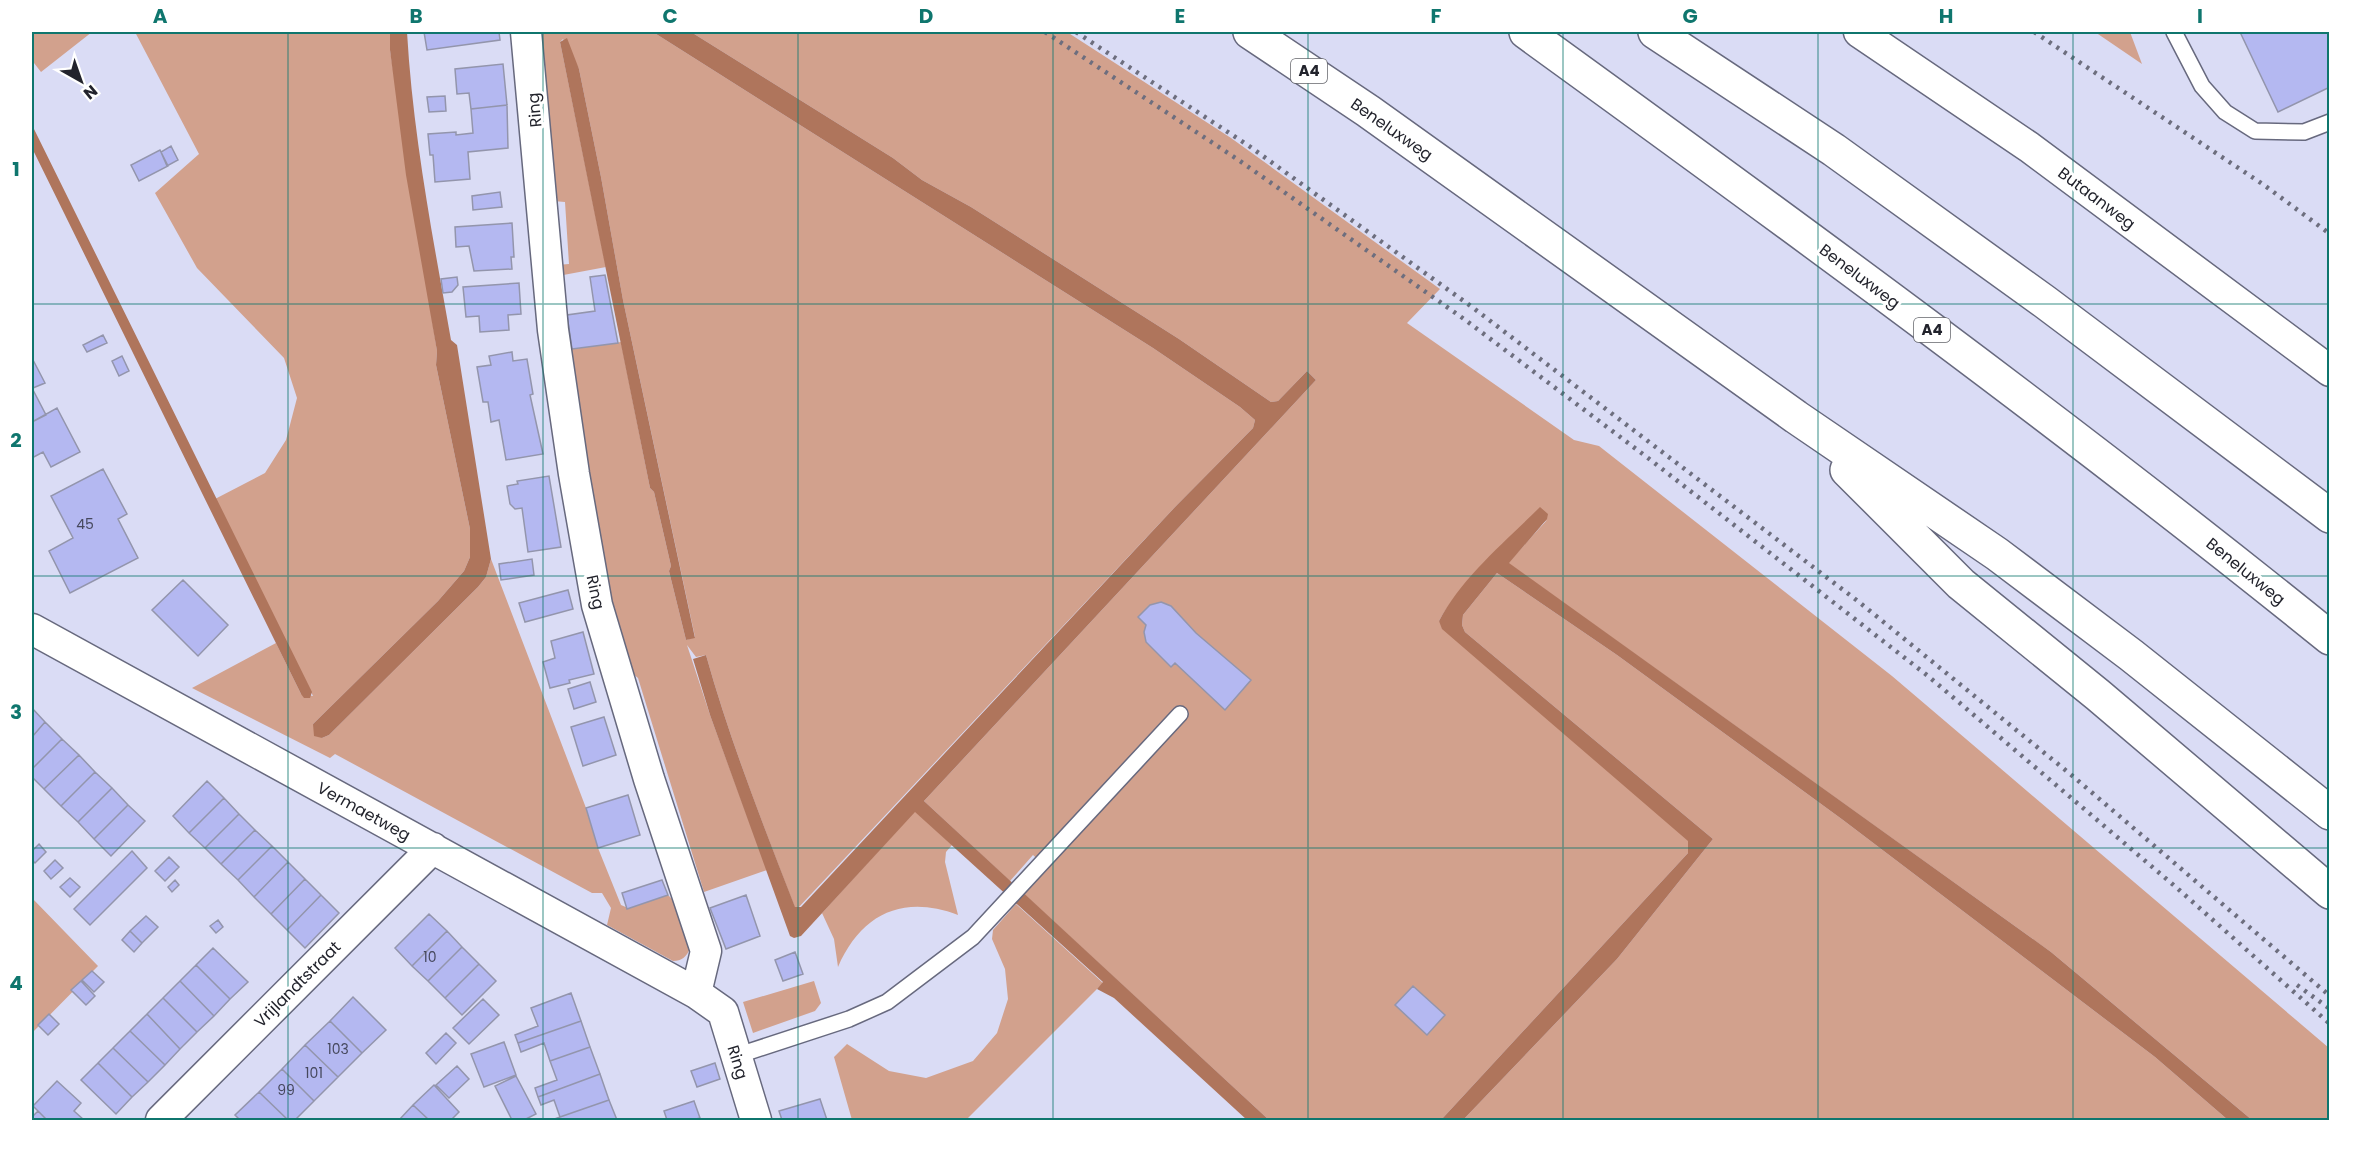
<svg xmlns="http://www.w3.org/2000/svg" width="2361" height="1152" font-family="Poppins,sans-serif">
<rect width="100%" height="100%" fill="#dadcf5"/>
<path fill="#d2a18d" d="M32 32H92L41 72 34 63 32 65Z
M135 32H390V50L437 351 436 365 470 529V557L464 571 438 601 313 724 322 738 329 735 478 587 486 577 491 559 586 808 598 848 621 905 628 908 668 895 677 904 690 949C686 957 682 961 673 961L607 925 611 908 602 893H592L335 754 330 758 192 688 276 643 301 694 313 696 215 499 265 473 286 440 297 398 284 358 197 268 155 193 199 154Z
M540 32H653L1153 348 1240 407 1255 420 1253 428 1175 507 798 908H795C763 824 730 741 706 655L696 657 687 645 710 715 767 870 704 892 638 678 626 668 612 619 566 350 567 315 572 349 621 342 650 488 654 492 671 566 669 571 686 640 695 637 623 300 601 177 579 69 563 39 560 42 606 267 558 276 557 265 569 264 565 202 553 201Z
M691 32H1067L1231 138 1440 289 1407 323 1574 440 1599 446 1892 676 2329 1048V1120H2252L2051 952 1508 563 1547 520C1508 549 1463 576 1439 621L1689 841 1688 853 1441 1120H1269L1024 894 1048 869 1033 855 1010 881 924 801 1316 380 1307 371 1278 401 1271 402 1179 339 971 207 922 180 893 158Z
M2095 32H2130L2142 64Z
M1497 573 1617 655 1843 820 2155 1057 2228 1120H1463L1617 959 1713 839 1465 632 1462 625 1463 615Z
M915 811 952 845 946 852 945 862 958 915C903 894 861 914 838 967L834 939 822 913Z
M32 898 98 966 32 1033Z
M1016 904 1103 983 966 1120H852L834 1057 847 1044 889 1071 926 1078 973 1061 997 1033 1008 999 1005 969 992 939 993 930Z
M814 981 821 1003 815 1011 753 1033 743 1002Z"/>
<path fill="#af755c" d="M390 32H407C413 136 433 238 451 340L457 345 491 559 486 577 478 587 329 735 322 738 314 736 313 724 438 601 464 571 470 557V529L436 365 437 351 406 175 390 50Z
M653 32H691L893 158 922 180 971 207 1179 339 1271 402 1278 401 1307 371 1316 380 924 801 1269 1120H1247L1114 998 1097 989 1103 982 915 812 801 936 794 938 790 936 710 715 693 659 706 655C730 741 763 824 795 907H801L1175 507 1253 428 1255 420 1240 407 1153 348Z
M567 38 579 69 601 177 623 300 695 638 686 640 669 571 671 566 654 492 650 488 560 42Z
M32 125 312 692 310 698H304L301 694 32 148Z
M1540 507 1548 514 1547 519 1509 563 2051 952 2252 1120H2228L2155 1057 1843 820 1617 655 1497 573 1463 615 1462 625 1465 632 1713 839 1617 959 1463 1120H1441L1688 853V841L1442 629 1439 621C1462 577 1505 542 1540 507Z"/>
<path fill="#b4b8f1" stroke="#9395ac" stroke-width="1.5" d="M424 32H499L500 40 427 50Z
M2240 32H2330V87L2278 112Z
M503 64 507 105 471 109 469 93 457 94 455 69Z
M445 96 446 111 429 112 427 97Z
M507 105 508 148 468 152 470 179 435 182 433 155H430L428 134 456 132V135L473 133 471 109Z
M171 146 178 160 167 166 161 152Z
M160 150 168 166 139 181 131 165Z
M500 192 502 207 473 210 472 196Z
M512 223 514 257H511L512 269 474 271 469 246 456 247 455 227Z
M605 275 618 343 572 349 567 315 595 311 590 277Z
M457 277 458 285 452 292 443 293 441 279Z
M519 283 521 314 508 315 509 330 480 332 479 316 466 317 463 287Z
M103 335 107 343 87 352 83 345Z
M512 352 513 361 527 359 533 394 530 395 543 454 506 460 499 420 491 422 488 402H483L477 367 491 365 489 356Z
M122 356 129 371 119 376 112 361Z
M32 358 45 383 33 388H32Z
M32 388 46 415 32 422Z
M57 408 80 452 51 467 43 452 32 458V422Z
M103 469 127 514 118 519 138 558 70 593 49 551 73 538 51 496Z
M549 476 561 547 528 552 522 508 515 509 510 504 507 486 518 484 517 481Z
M532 559 534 575 501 580 499 564Z
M183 580 228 625 198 656 152 610Z
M568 590 573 609 525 622 519 603Z
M1161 602 1171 606 1196 633 1251 680 1225 710 1175 663 1171 667 1146 642 1144 632 1146 625 1138 617 1150 605Z
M583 632 594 674 569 680 570 683 550 688 543 662 555 658 551 641Z
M590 682 596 702 574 709 568 689Z
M32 708 45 722 32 737Z
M604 717 616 755 583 766 571 727Z
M45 722 62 739 32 769V737Z
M62 739 79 755 44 789 32 777V769Z
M79 755 95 772 61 806 44 789Z
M95 772 112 788 78 822 61 806Z
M207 781 224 798 189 833 173 816Z
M112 788 128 805 94 839 78 822Z
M628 795 640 835 598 848 586 808Z
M224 798 239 814 205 848 189 833Z
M128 805 145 821 111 856 94 839Z
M239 814 255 830 221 864 205 848Z
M255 830 272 846 238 880 221 864Z
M39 844 46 852 35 863 32 860V851Z
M272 846 288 862 254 897 238 880Z
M132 851 147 868 90 925 74 909Z
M169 857 179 867 165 881 155 871Z
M55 860 63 868 51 879 44 871Z
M288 862 305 879 271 914 254 897Z
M70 878 80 887 70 897 60 887Z
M305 879 321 895 287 930 271 914Z
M175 880 179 885 172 892 168 887Z
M662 880 668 895 627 909 622 893Z
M321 895 339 913 305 948 287 930Z
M746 895 760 936 726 949 710 908Z
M429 914 447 931 412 966 395 948Z
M146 916 158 927 142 943 130 931Z
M218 920 223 927 216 933 210 926Z
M130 931 142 943 134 952 122 940Z
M447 931 462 947 428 981 412 966Z
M462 947 479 964 445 998 428 981Z
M213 948 248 982 230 999 196 965Z
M795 952 803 974 783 981 775 960Z
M479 964 496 981 462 1015 445 998Z
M196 965 230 999 214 1016 180 981Z
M92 971 104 982 94 992 82 980Z
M81 981 95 996 86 1005 71 990Z
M180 981 214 1016 197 1032 163 998Z
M1413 986 1445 1015 1427 1035 1395 1005Z
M571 993 581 1021 518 1043 515 1035 538 1026 531 1008Z
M353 997 386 1030 362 1053 330 1021Z
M163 998 197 1032 180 1049 147 1014Z
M483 999 499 1015 469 1044 453 1028Z
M49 1014 59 1024 48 1035 38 1025Z
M147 1014 180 1049 165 1065 130 1031Z
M330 1021 362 1053 338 1077 305 1045Z
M581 1021 590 1047 550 1061 544 1043 521 1052 518 1043Z
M130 1031 165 1065 148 1082 113 1048Z
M446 1033 456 1043 436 1064 426 1053Z
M504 1042 516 1075 484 1087 471 1054Z
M305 1045 338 1077 314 1101 282 1069Z
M590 1047 600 1074 538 1097 535 1088 557 1080 550 1061Z
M113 1048 148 1082 132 1097 98 1063Z
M98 1063 132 1097 116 1114 81 1080Z
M715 1063 720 1079 697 1087 691 1071Z
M457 1066 469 1079 449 1098 436 1085Z
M282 1069 314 1101 295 1120H288L259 1092Z
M600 1074 609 1100 560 1117 554 1100 541 1105 538 1097Z
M516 1076 536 1114 524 1120H512L495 1086Z
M57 1081 81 1103 74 1111 84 1120H47L33 1106Z
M434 1085 459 1112 451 1120H429L413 1105Z
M259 1092 288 1120H240L235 1115Z
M820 1099 827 1120H782L779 1111Z
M609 1100 617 1120H552L560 1117Z
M694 1101 700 1118 692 1120H667L664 1111Z
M413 1105 429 1120H399Z
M38 1111 47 1120H32V1117Z"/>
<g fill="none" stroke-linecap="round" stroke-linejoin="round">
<g stroke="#67697e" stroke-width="18">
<path id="lane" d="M2174 32 2202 86 2225 112 2255 131 2304 132 2330 122
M736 1056 849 1019 887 1002 973 937 1180 714"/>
</g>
<g stroke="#67697e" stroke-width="33">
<path id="street" d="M526 32 553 330 574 474 597 605 649 779 706 951 696 993
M1859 32 2029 147 2330 371
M32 629 696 993 723 1012 756 1120
M161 1120 433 848"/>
</g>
<g stroke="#67697e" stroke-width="36">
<path id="highway" d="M1250 32 1368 111 1796 417 1997 554 2131 655 2330 813
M1526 32C1798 229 2069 427 2330 638
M1655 32 1834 150 2045 302 2330 516
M1847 470 1961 584 2098 695 2330 892"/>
</g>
<use href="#lane" stroke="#fff" stroke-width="15"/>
<use href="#street" stroke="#fff" stroke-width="30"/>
<use href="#highway" stroke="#fff" stroke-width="33"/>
<path stroke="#6d6e7e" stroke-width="4.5" stroke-dasharray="3 6" stroke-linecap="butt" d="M1045 32 1240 161 1464 319 1648 458 1928 676 2177 888 2330 1024
M1076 32 1249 146 1472 307 1859 602 2069 773 2330 996
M2034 32 2264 185 2330 234
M2297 985 2330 1009"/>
</g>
<path fill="none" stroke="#0f766e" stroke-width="1.5" stroke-opacity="0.55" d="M288 32V1120M543 32V1120M798 32V1120M1053 32V1120M1308 32V1120M1563 32V1120M1818 32V1120M2073 32V1120M32 304H2330M32 576H2330M32 848H2330"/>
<g text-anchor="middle" stroke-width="6" stroke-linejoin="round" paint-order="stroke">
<g font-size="14" fill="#46485d">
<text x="85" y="529">45</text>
<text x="430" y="962">10</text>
<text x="338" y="1054">103</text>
<text x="314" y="1078">101</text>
<text x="286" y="1095">99</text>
</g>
<g fill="#fff" stroke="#64656b" stroke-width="1.5">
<rect x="1291" y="59" width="36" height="24" rx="4.5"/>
<rect x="1914" y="318" width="36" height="24" rx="4.5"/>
</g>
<g font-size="15" font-weight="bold" fill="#22232c">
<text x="1309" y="76">A4</text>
<text x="1932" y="335">A4</text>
</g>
<g font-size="16" fill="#22232c" stroke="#fff">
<text transform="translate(534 110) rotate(-95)" y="6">Ring</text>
<text transform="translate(1392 129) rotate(35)" y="6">Beneluxweg</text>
<text transform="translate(2097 198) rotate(37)" y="6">Butaanweg</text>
<text transform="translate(1860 276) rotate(37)" y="6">Beneluxweg</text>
<text transform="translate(2246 571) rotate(39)" y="6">Beneluxweg</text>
<text transform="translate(596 592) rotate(78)" y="6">Ring</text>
<text transform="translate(364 811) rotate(29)" y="6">Vermaetweg</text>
<text transform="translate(297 984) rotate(-45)" y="6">Vrijlandtstraat</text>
<text transform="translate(738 1062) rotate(73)" y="6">Ring</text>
</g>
</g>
<rect width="2361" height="1152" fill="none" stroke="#ffffff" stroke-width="66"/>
<g transform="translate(81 81) rotate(140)" stroke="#ffffff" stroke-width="4.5" paint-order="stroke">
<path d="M0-4.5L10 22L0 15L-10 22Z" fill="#22232c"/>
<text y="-9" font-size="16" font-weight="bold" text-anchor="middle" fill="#22232c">N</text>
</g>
<rect x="33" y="33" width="2295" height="1086" fill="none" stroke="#0f766e" stroke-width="2"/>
<g font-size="20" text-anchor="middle" font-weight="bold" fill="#0f766e">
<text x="160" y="23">A</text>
<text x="416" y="23">B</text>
<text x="670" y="23">C</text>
<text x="926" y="23">D</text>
<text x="1180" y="23">E</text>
<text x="1436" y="23">F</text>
<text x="1690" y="23">G</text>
<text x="1946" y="23">H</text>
<text x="2200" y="23">I</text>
<text x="16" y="176">1</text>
<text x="16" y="447">2</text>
<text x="16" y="719">3</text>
<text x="16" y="990">4</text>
</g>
</svg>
